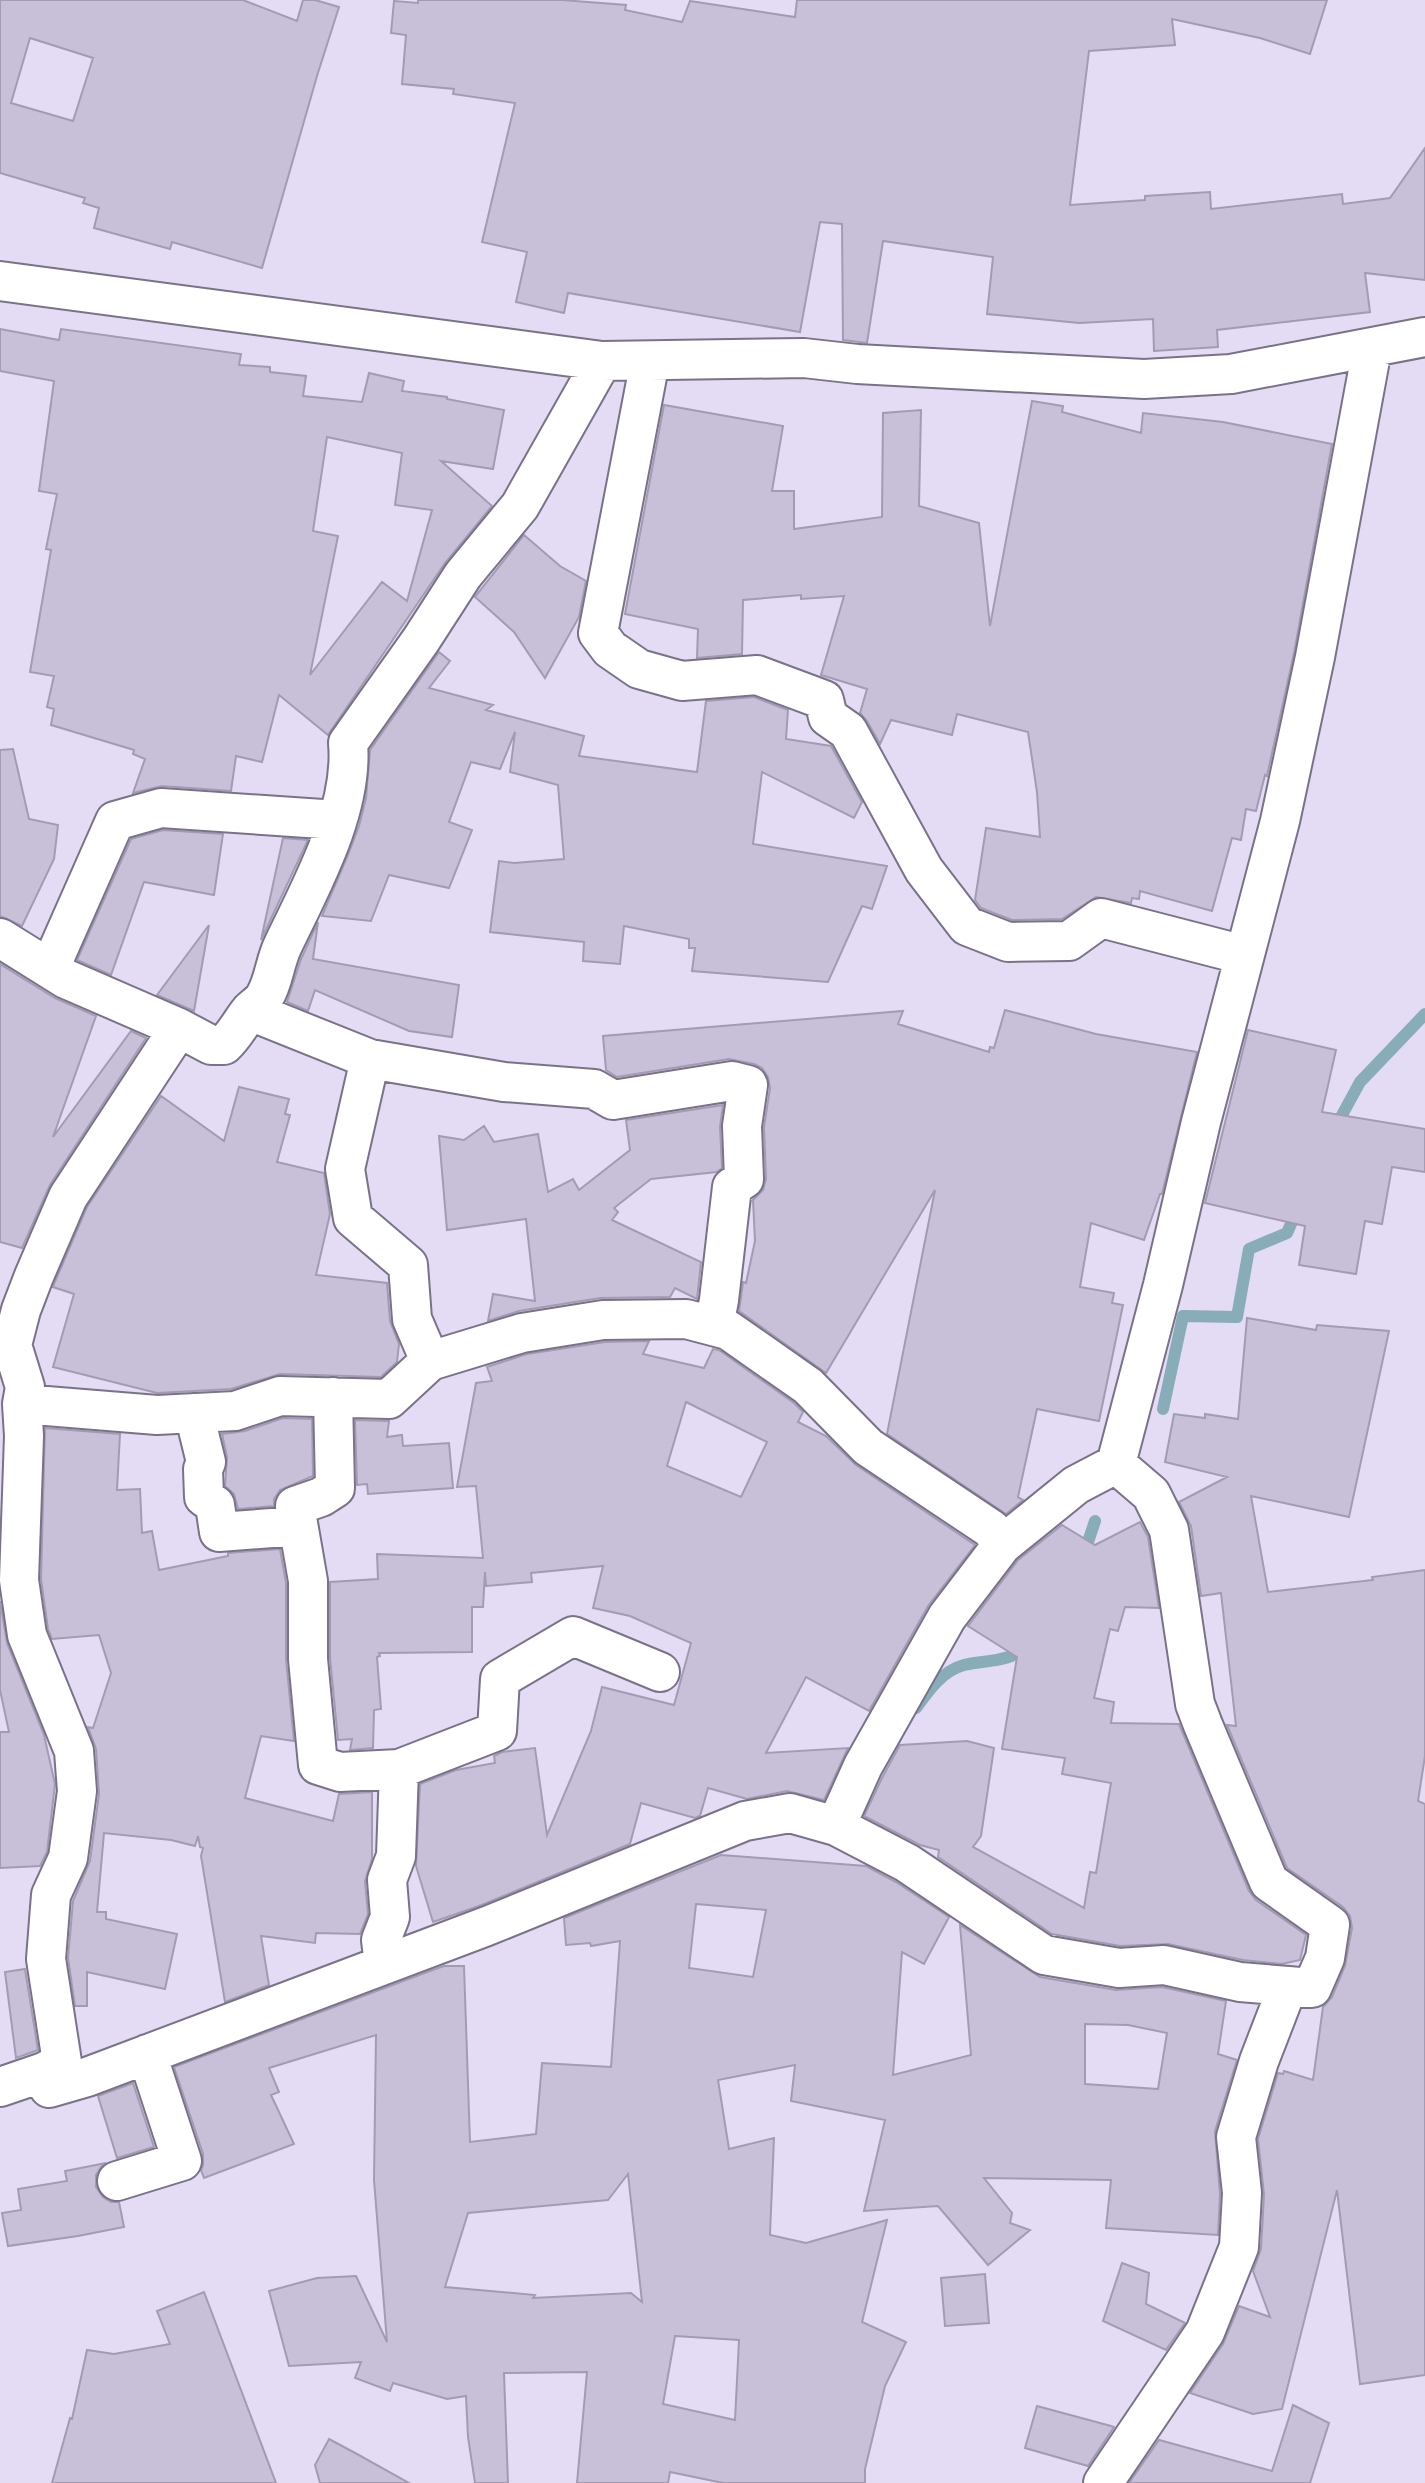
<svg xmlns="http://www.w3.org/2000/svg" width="1425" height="2483" font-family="'Playfair Display',serif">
<rect width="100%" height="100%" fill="#e4dcf5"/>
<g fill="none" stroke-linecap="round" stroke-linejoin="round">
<path stroke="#89acb9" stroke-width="12" d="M1335 1128 1360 1082 1425 1014
M1163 1409 1183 1316 1237 1317 1249 1249 1287 1233 1298 1208
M1083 1557 1095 1521
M916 1708C929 1690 942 1671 964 1665 983 1660 1013 1663 1026 1645"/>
</g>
<path fill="#c8c0d9" stroke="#a39bb3" stroke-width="2" fill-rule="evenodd" d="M0 0H243L297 21 303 0H315L339 7 317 76 262 268 172 242 170 249 94 228 99 208 83 203 85 198 0 173ZM30 38 93 58 73 121 11 103Z
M418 0H562L626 5 625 10 682 22 690 1 795 17 797 0H1327L1310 54 1260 38 1172 19 1175 45 1089 51 1070 205 1145 200V196L1210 192 1211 209 1342 194 1343 204 1390 198 1425 148V280L1365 273 1370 312 1217 330 1218 347 1154 351 1153 319 1079 323 987 314 993 257 883 241 867 343 843 340 842 224 820 222 800 332 568 293 564 313 516 302 527 252 482 242 515 103 453 94 454 89 402 84 406 35 391 33 394 1 418 3Z
M0 329 59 340 61 329 241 354 239 365 270 367V372L306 376 303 396 362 402 369 373 404 381 402 391 447 397V399L504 410 493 469 441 461 492 506 445 563 328 735 279 695 262 762 236 756 231 791 162 786 133 793 145 759 133 754 134 750 51 725 54 709 47 707 54 676 30 672 51 550 46 549 57 494 39 491 54 381 0 371ZM327 437 402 453 395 505 432 510 407 601 382 582 310 675 338 536 313 531Z
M1032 401 1063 406 1062 412 1141 433 1143 413 1223 422 1332 444 1294 653 1267 776 1265 775 1256 811 1246 809 1241 840 1232 838 1212 911 1140 891 1139 899 1132 898 1131 903 1096 897 1062 919 1012 920 981 908 975 900 986 828 1040 837 1037 792 1028 732 957 714 952 735 891 720 880 744 867 721 860 713 867 689 821 675 844 596 801 599V595L743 600 742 654 697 658 698 629 625 614 664 405 783 426 772 491H794V529L882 517 883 413 921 410 919 506 979 523 990 626Z
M524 535 560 566 586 581 579 617 545 678 514 632 475 597Z
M439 652 450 661 429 688 493 705 486 710 584 736 579 756 697 772 706 701 754 697 788 710 786 739 831 746 862 802 854 818 762 772 753 844 887 866 872 909 862 906 828 982 692 971 695 948H689V939L624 926 620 964 583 961 584 942 490 932 499 861 514 863 564 859 558 785 510 772 515 732 500 769 471 762 449 822 472 830 449 888 389 875 371 921 322 916 348 855 359 826 366 798 370 750Z
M13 749 29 819 58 825 54 859 22 926 0 916V750Z
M163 830 223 834 214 895 144 882 111 975 77 960 131 839Z
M283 838 308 840 261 940Z
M318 922 313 959 459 985 452 1037 409 1031 315 990 308 1011 287 1002 301 959Z
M209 925 194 1011 157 995Z
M0 964 55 998 96 1016 53 1137 131 1031 146 1038 50 1185 22 1248 0 1242Z
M1005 1010 1096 1034 1197 1052 1162 1194H1160L1144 1240 1091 1223 1080 1287 1114 1293 1112 1303 1123 1305 1099 1421 1037 1409 1018 1497 1023 1500 1006 1514 887 1434 935 1190 826 1373 739 1311 743 1282 746 1283 755 1241 753 1200 763 1190 766 1179 764 1127 770 1088 768 1077 762 1068 754 1064 729 1059 617 1077 606 1070 603 1036 903 1011 898 1024 989 1052 990 1047 994 1048Z
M1248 1030 1336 1050 1322 1112 1425 1129V1172L1392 1167 1382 1224 1365 1221 1356 1274 1299 1265 1305 1226 1205 1203Z
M239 1087 289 1099 285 1114 290 1115 277 1162 324 1173 330 1214 316 1275 387 1283 390 1321 399 1344 397 1362 381 1377 280 1374 231 1389 157 1393 53 1367 74 1294 53 1287 54 1284 87 1207 161 1096 224 1141Z
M723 1105 720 1127 722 1168 717 1172 651 1179 614 1208 618 1212 612 1220 701 1262 697 1299 675 1288 670 1297 600 1298 519 1311 488 1321 493 1294 535 1301 526 1219 447 1230 439 1136 464 1140 484 1126 494 1142 538 1134 548 1192 573 1179 579 1190 630 1150 626 1120Z
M1247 1318 1316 1330 1317 1325 1389 1331 1349 1517 1251 1496 1268 1592 1373 1580 1372 1577 1425 1570V1756L1418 1801 1425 1804V2375L1360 2384 1337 2190 1282 2409 1253 2414 1190 2393 1223 2344 1239 2306 1270 2317 1253 2271 1261 2249 1264 2194 1258 2139 1278 2073 1283 2074 1284 2071 1313 2080 1323 2007 1332 1997 1345 1966 1352 1928 1350 1916 1343 1907 1287 1868 1227 1725 1236 1726 1221 1593 1201 1596 1191 1526 1179 1502 1227 1477 1165 1462 1174 1414 1205 1418V1414L1238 1419Z
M649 1341 643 1354 704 1368 713 1349 719 1350 794 1403 803 1412 798 1422 826 1436 856 1465 975 1545 928 1606 869 1711 806 1677 766 1753 848 1748 824 1800 787 1791 747 1799 708 1788 700 1816 695 1818 641 1803 630 1844 479 1906 433 1922 416 1866 420 1784 456 1770 495 1763 494 1756 502 1752 535 1748 547 1835 591 1731 602 1687 674 1705 691 1643 630 1616 593 1608 603 1566 531 1573 532 1582 486 1586 485 1572 483 1607H472V1652L379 1653 380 1656 377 1657 381 1709 374 1710 373 1748 350 1750 352 1739 338 1740 330 1658V1582L378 1579 377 1554 483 1558 476 1486 457 1487 476 1383 492 1381 487 1367 527 1354 605 1342ZM686 1402 767 1442 741 1497 667 1466Z
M283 1418 312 1419 313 1476 280 1490 274 1499V1506L238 1509 234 1494 225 1486 227 1457 222 1434 245 1431Z
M355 1420 389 1421 387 1437 402 1435 403 1446 449 1443 453 1488 368 1494 367 1484 357 1485Z
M45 1428 120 1434 117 1490 140 1489 142 1533 152 1531 159 1570 228 1556V1553L280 1549 286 1583V1659L294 1741 261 1736 245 1798 333 1821 339 1794 372 1792V1859L365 1881 368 1914 360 1934 316 1933 315 1943 261 1936 269 1985 225 2002 201 1856 203 1848 200 1847 198 1836 195 1846 171 1840 104 1833 97 1912H106V1919L177 1934 165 1989 87 1972V2006H75L68 1958 73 1901 90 1861 99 1794 96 1749 88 1727 93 1728 111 1673 99 1635 52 1639 48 1629 41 1579Z
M1140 1522 1148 1537 1159 1608 1125 1607 1118 1631 1110 1629 1094 1698 1114 1702 1111 1723 1179 1724 1249 1891 1256 1900 1306 1935 1300 1960 1282 1964 1243 1960 1168 1944 1120 1946 1052 1934 938 1857 939 1850 920 1845 864 1816 883 1776 900 1745 967 1741 994 1748 981 1836 973 1847 1084 1908 1090 1872 1096 1873 1111 1783 1062 1774 1065 1758 1002 1749 1017 1657 968 1626 1018 1560 1062 1525 1095 1545Z
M0 1601 7 1643 44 1735 55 1784 47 1852 40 1866 0 1868V1732H9L0 1690Z
M721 1855 866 1866 896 1882 949 1917 924 1964 902 1952 893 2075 971 2055 960 1925 1040 1977 1116 1990 1162 1987 1226 2001 1218 2054 1237 2060 1215 2131 1220 2194 1218 2235 1106 2228 1111 2180 984 2178 1012 2213 1010 2223 1030 2230 988 2265 938 2206 864 2211 885 2120 791 2101 795 2065 718 2080 729 2149 774 2138 770 2235 806 2243 887 2220 862 2322 906 2342 885 2386 865 2469V2483H723L670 2472 668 2483H577L587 2372 504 2373 508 2483H475L468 2437 466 2396 447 2399 393 2383 390 2391 355 2378 361 2362 289 2366 269 2291 317 2278 356 2276 387 2342 374 2180 376 2035 269 2068 279 2092 271 2095 294 2144 204 2178 201 2170 203 2165V2154L174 2067 430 1971 444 1966H464L470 2142 536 2134 542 2063 611 2067 620 1941 591 1946 590 1943 566 1945 564 1918ZM696 1904 766 1910 753 1977 689 1968ZM1085 2024 1128 2025 1167 2033 1158 2089 1085 2084ZM628 2174 642 2302 631 2293 533 2298 535 2295 445 2287 468 2213 608 2200ZM675 2336 739 2340 735 2420 663 2404Z
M25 1969 38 2050 16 2058 5 1972Z
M133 2083 154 2147 117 2158 98 2096Z
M106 2163 101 2167 96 2175V2187L103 2197 111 2202H119L124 2227 78 2236 8 2246 2 2213 21 2210 18 2189 67 2181 65 2171Z
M1122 2263 1149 2273 1146 2304 1185 2323 1166 2350 1103 2321Z
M985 2274 989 2323 945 2326 941 2278Z
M204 2292 276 2483H52L70 2418 72 2419 87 2350 114 2354 170 2344 157 2311Z
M1293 2405 1329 2423 1310 2483H1129L1159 2440 1272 2471Z
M1037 2406 1111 2426 1114 2427 1088 2466 1025 2448Z
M329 2439 357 2454 409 2483H320L315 2465Z"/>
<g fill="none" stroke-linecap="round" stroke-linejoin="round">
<g stroke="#797288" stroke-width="42">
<path id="minor" d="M0 281 602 361 804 358 857 364 1144 379 1231 374 1425 337
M650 361 598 633 610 649 639 669 682 681 757 675 824 700 828 717 848 731 924 870 967 926 1008 942 1069 941 1101 918 1244 955
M0 938 66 979 179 1028 211 1045H224C235 1035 241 1022 250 1011 255 1006 262 1002 265 996 274 981 275 961 283 945 311 886 354 810 348 743L421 640 463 575 520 506 602 361
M50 968 115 821 161 808 337 820
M250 1011 370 1059 504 1082 594 1089 613 1100 732 1081 748 1085 742 1126 744 1179 732 1187 719 1300 714 1326
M370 1059 345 1169 353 1218 408 1265 412 1319 430 1361
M333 1397 335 1488 321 1497 295 1506 308 1581V1659L318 1765 340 1772 399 1769
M22 1404 157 1415 235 1411 280 1396 389 1399 430 1361 522 1333 603 1320 686 1319 728 1330 808 1386 868 1447 991 1529 1002 1545 947 1617 863 1766 836 1826 790 1813 745 1821 487 1926 87 2077 49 2088 44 2072
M194 1413 206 1462 203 1469 204 1497 215 1505 219 1532 298 1526
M1116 1464 1163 1285 1201 1122 1280 821 1315 657 1372 349
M1002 1545 1076 1485 1116 1464 1151 1494 1169 1530 1195 1704 1203 1725 1269 1882 1330 1925 1325 1958 1312 1988 1288 1986 1259 2061 1236 2137 1242 2193 1239 2247 1205 2332 1103 2483
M836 1826 907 1863 1044 1955 1119 1968 1164 1965 1240 1982 1288 1986
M384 1965 381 1940 390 1917 387 1880 396 1856 399 1769 497 1731 500 1679 573 1636 660 1672
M0 2087 44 2072 62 2062 46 1959 51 1895 68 1858 77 1791 74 1751 27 1635 19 1580 24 1436 22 1404 25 1387 12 1345 21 1310 34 1276 68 1197 179 1028
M117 2181 182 2161 147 2054"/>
</g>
<use href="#minor" stroke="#fff" stroke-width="38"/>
</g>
</svg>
